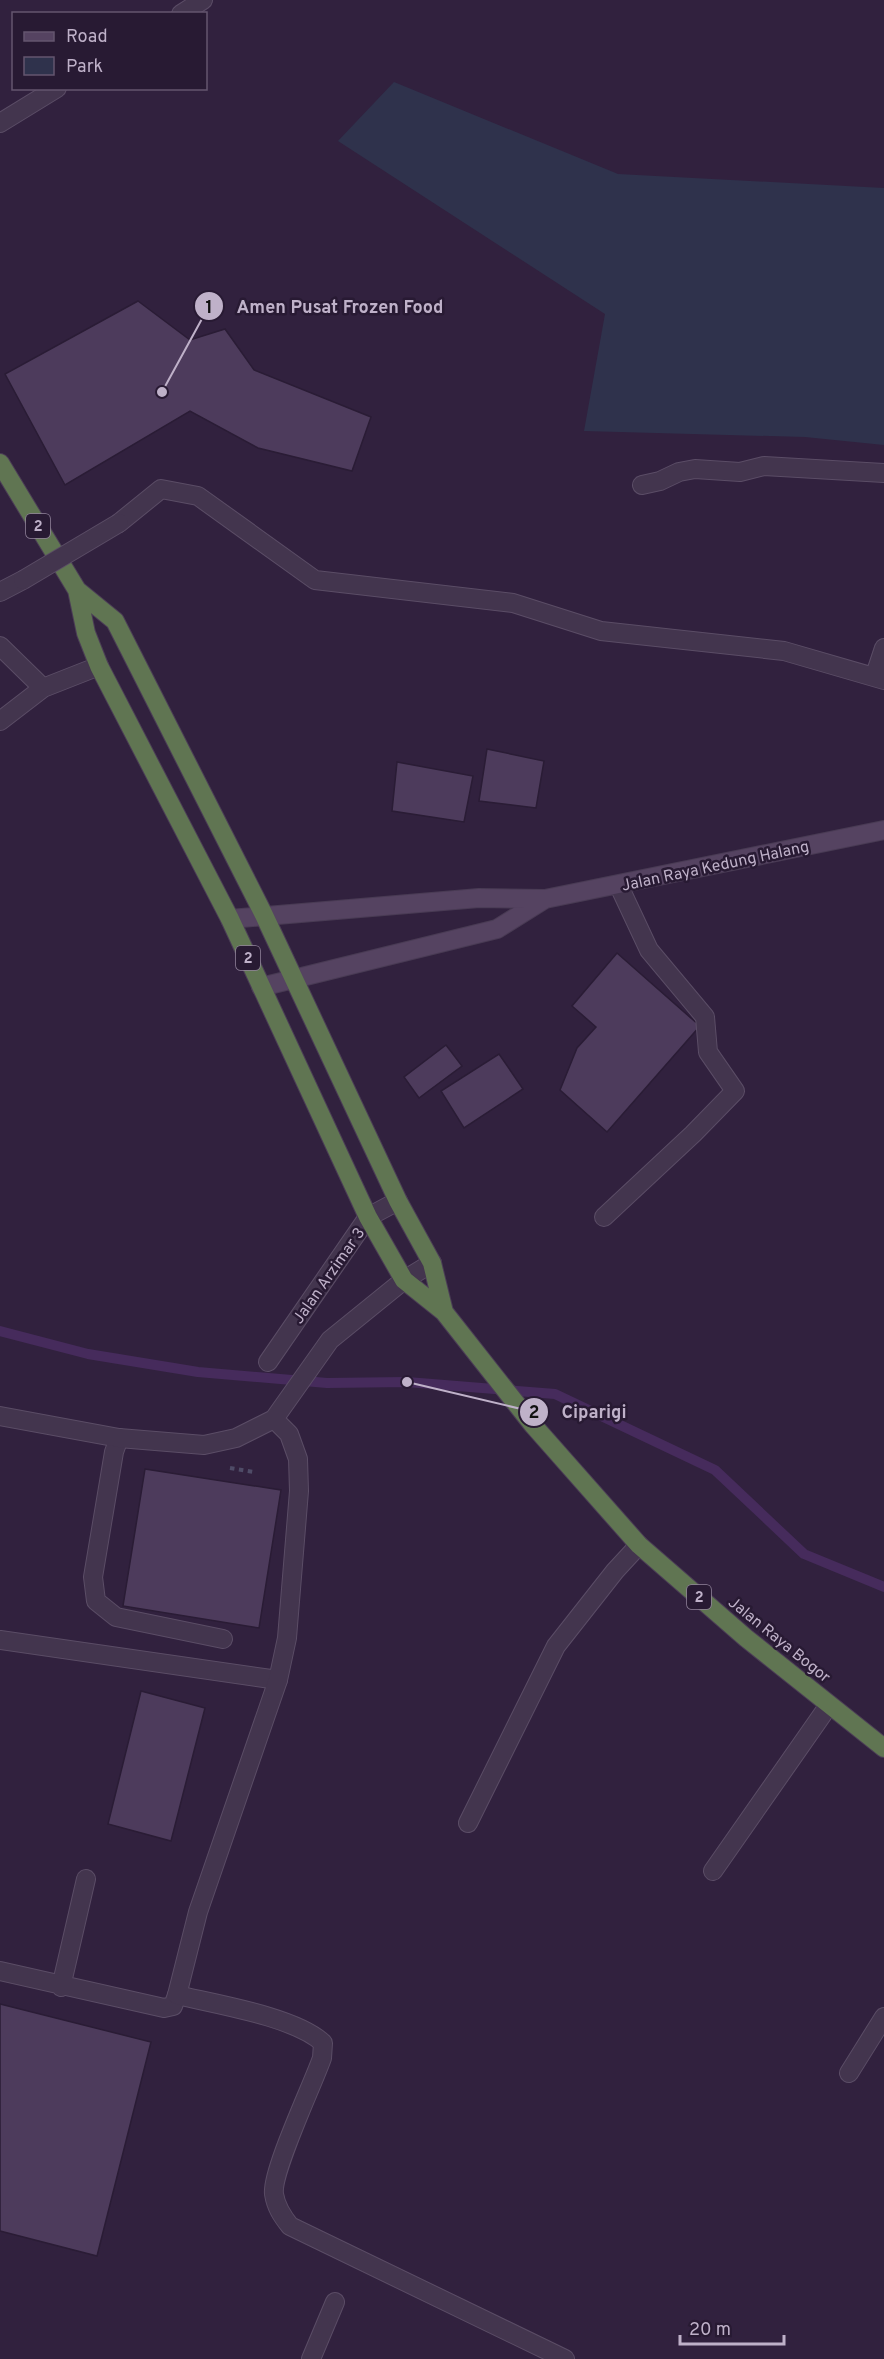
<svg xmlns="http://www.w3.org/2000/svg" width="884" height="2359" font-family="Overpass,sans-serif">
<rect width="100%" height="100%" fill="#31213e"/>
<path fill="#2f324c" d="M394 82 618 174 884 188V445L805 437 584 431 605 314 338 141Z"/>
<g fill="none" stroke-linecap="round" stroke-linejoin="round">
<path stroke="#462b5c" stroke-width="10" d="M0 1331 88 1354 198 1372 327 1383 407 1382 555 1394 715 1470 804 1554 884 1587"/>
</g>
<path fill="#4d3b5c" stroke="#2a1c35" stroke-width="1.5" d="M138 301 190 340 225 329 254 370 371 417 352 471 258 448 190 411 65 485 5 374Z
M487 749 544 761 536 808 479 801Z
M397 762 473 776 464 822 392 811Z
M617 953 700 1026 607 1132 560 1090 577 1048 596 1027 572 1006Z
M446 1045 462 1066 419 1098 404 1077Z
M499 1054 523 1089 464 1128 441 1091Z
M145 1469 281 1490 259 1628 123 1606Z
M141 1691 205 1708 171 1841 108 1824Z
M0 2004 151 2042 97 2256 0 2231Z"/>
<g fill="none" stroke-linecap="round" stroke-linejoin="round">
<g stroke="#5b4d66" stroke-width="20">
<path id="lane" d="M604 1217 693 1134 735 1091 708 1052 705 1017 649 950 619 886
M119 1438 114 1452 93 1577 96 1601 116 1617 223 1639
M0 1640 278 1680
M713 1871 829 1705
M0 1971 164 2008 173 2006 177 1995
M61 1987 86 1879
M849 2073 884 2017"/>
</g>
<g stroke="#5b4d66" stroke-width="20">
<path id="street" d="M181 14 203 0
M0 123 57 88
M642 485 660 481 679 472 695 469 740 472 764 466 884 473
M119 523 161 489 198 496 315 580 513 603 601 631 784 651 884 680
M0 592 23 580
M0 646 43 688 99 666
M875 675 884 648
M0 721 43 688
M268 1362 368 1217 398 1201
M0 1416 119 1438 204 1445 236 1438 274 1419 330 1340 404 1280 432 1263
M274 1419 289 1434 298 1459 299 1491 287 1638 278 1680 198 1912 177 1995C215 2004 296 2017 323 2043L322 2058C313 2084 271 2172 274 2194 276 2207 282 2216 290 2226L565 2359
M468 1823 556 1646 615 1571 639 1545
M311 2359 335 2302"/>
</g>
<g stroke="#493b54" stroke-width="20">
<path id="secondary" d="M230 919 479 898 545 899 884 830
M261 987 497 929 545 899"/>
</g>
<g stroke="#4b3d56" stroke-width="20">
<path id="highway" d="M0 463 77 590 86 633 99 666 230 919 368 1217 404 1280 444 1312 533 1425 639 1545 746 1638 884 1748
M77 590 115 621 264 915 398 1201 432 1263 444 1312"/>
</g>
<path stroke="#4f4c67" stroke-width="4" stroke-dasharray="4.5 4.5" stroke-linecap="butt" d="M230 1468 254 1472"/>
<use href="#lane" stroke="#43354e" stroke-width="18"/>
<use href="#street" stroke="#43354e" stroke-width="18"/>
<use href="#secondary" stroke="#554361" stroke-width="18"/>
<use href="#highway" stroke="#607552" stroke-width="18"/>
<g stroke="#5b4d66" stroke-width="20" stroke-linecap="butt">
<path id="street-bridge" d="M23 580 119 523"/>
</g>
<use href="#street-bridge" stroke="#43354e" stroke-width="18"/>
</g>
<g text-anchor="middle" stroke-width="5" stroke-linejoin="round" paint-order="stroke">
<g fill="#281a33" stroke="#92849c" stroke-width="1.5">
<rect x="26" y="514" width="24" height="24" rx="4.5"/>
<rect x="236" y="946" width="24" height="24" rx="4.5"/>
<rect x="687" y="1585" width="24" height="24" rx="4.5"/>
</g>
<g font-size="15" font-weight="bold" fill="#bfb1c9">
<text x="38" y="531">2</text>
<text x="248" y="963">2</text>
<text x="699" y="1602">2</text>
</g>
<g font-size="16" fill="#bfb1c9" stroke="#281a33">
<text transform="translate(715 865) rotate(-12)" y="6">Jalan Raya Kedung Halang</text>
<text transform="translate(328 1275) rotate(-55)" y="6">Jalan Arzimar 3</text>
<text transform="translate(780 1639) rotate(39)" y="6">Jalan Raya Bogor</text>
</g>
</g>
<path fill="none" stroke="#bfb1c9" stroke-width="2" d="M162 392L209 306M407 1382L534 1412"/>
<g fill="#bfb1c9" stroke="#281a33" stroke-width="2">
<circle cx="162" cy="392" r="6"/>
<circle cx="407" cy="1382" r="6"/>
<circle cx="209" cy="306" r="15"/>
<circle cx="534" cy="1412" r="15"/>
</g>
<g font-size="18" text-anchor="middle" font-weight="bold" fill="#111">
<text x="209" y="313">1</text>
<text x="534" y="1418">2</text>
</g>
<g font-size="18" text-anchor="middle" font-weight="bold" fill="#bfb1c9" stroke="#281a33" stroke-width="5" stroke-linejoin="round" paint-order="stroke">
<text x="340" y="313">Amen Pusat Frozen Food</text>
<text x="594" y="1418">Ciparigi</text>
</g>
<rect x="12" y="12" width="195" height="78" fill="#281a33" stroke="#64566f" stroke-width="1.5"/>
<rect x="24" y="32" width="30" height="9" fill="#554361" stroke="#64566f" stroke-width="1.5"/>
<text x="66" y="42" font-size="18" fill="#bfb1c9">Road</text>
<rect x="24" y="57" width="30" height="18" fill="#2f324c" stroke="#64566f" stroke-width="1.5"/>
<text x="66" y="72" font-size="18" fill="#bfb1c9">Park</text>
<path d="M680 2335v9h104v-9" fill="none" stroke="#bfb1c9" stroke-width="3"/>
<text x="689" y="2335" font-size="18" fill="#bfb1c9" stroke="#281a33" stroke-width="4.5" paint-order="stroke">20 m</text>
</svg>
